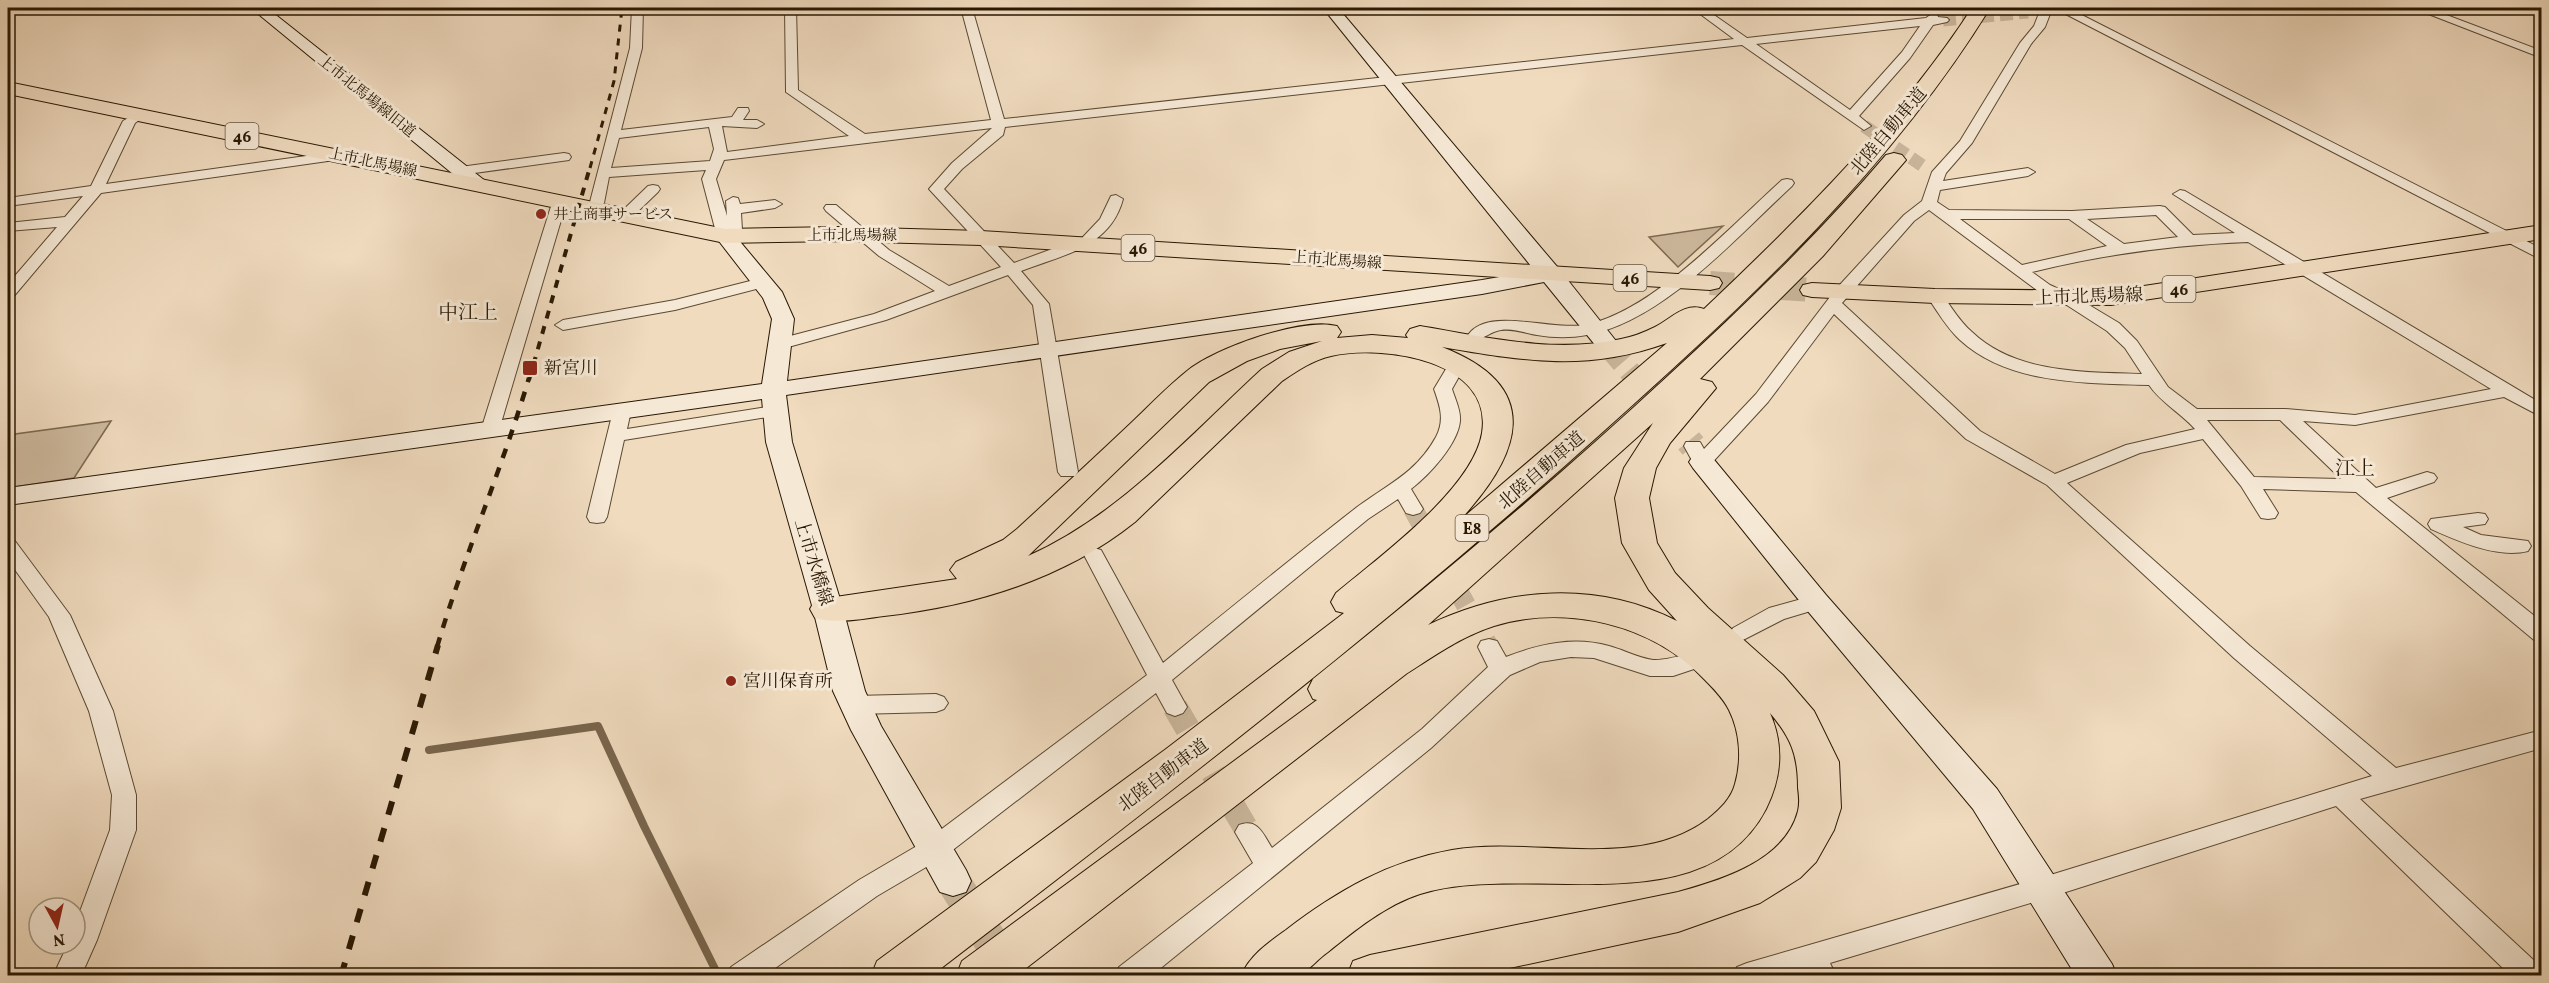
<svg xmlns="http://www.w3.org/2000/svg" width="2549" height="983" font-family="Vollkorn,'Noto Serif JP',serif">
<rect width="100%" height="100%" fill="#f0dbbf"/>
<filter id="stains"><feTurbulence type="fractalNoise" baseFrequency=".00333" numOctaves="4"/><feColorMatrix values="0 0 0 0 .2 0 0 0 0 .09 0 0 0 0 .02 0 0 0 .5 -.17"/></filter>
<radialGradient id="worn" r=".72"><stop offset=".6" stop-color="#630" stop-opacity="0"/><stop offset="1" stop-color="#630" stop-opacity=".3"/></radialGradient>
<path fill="#ceba9f" stroke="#7c6951" stroke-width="1.5" d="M1723 226 1678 267 1649 237Z
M111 421 74 478 8 488V435Z"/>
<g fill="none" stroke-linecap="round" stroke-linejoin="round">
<path stroke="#78654d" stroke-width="8" d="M429 750 598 726 644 826 717 973"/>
<path stroke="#c8b499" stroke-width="13" stroke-dasharray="13 6" stroke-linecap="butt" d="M1943 20 2028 12
M1864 126 1926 168"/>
<path stroke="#c8b499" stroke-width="20" stroke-dasharray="20 10" stroke-linecap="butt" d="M1413 509 1489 647"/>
<path stroke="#c8b499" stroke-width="25" stroke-dasharray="25 13" stroke-linecap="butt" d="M1175 707 1248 832"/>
<path stroke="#c8b499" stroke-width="22" stroke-dasharray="22 10" stroke-linecap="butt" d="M1608 346 1637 380"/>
<path stroke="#c8b499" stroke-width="27" stroke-dasharray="27 14" stroke-linecap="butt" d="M1636 378 1693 446"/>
<path stroke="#c8b499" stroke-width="34" stroke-dasharray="34 17" stroke-linecap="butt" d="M953 881 1010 972"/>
<path stroke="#c8b499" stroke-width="24" stroke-dasharray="24 12" stroke-linecap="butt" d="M1710 283 1812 290"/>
<g stroke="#5b4932" stroke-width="2">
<path id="street" d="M632 8H643L642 48 621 130 732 117 738 108H748L749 111 743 120H757L764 124 757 128 722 126 727 152 849 136 786 92 785 8H796L798 90 865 134 991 120 961 8H972L1004 119 1734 39 1692 8H1704L1747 38 1926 18 1933 13 1937 14 1938 17 1947 18 1949 20 1947 22 1933 25 1910 58 1859 116 1871 126 1864 130 1742 45 1005 127 1003 135 962 169 944 189 1014 263 1082 238 1100 219 1111 196 1116 195 1123 199C1110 248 1062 255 1021 271L1049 304 1078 472 1075 476H1061L1058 472 1033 305 1008 275 886 320 781 349 775 348 773 344 775 340 874 314 935 291 879 256 826 211 824 208 826 205H836L889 250 949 286 1001 267 929 189 952 163 992 128 724 160 716 179 727 216 726 201 733 197 738 198 740 204 775 200 782 204 775 208 741 213 742 230 725 241 717 236 702 179 706 170 609 177 604 203 598 211H588L586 208 590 202 630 48ZM1920 26 1902 52 1850 110 1756 44ZM709 127 714 149 710 161 611 168 619 138Z
M2041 8 2052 9 2045 27 2031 44 1972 143 1946 173 1943 181 2028 168 2035 172 2028 176 1940 190 1937 202 1949 210 2072 211 2160 206 2165 207 2193 235 2235 233 2173 194 2180 190 2185 191 2542 404V417L2504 397 2355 425 2303 421 2376 488 2427 472 2434 474 2437 478 2434 482 2387 498 2542 622V642L2534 640 2356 492 2263 489 2278 513 2275 518 2268 519 2261 518 2241 486 2203 439 2140 453 2067 483 2250 646 2396 768 2542 730V748L2360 799 2541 967 2542 976H2511L2336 806 2044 899 1830 963 1836 976H1808L1806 971 1790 976H1733L1737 967 1747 963 2044 877 2372 776 2234 658 2047 485 1966 439 1834 314 1768 402 1709 466H1695L1684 446 1686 442H1700L1704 449 1756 394 1836 289 1904 215 1922 201 1932 172 1960 141 2020 43 2034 26ZM1929 210 2038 291 2062 302 2107 331 2125 348 2142 374C2085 372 2016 374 1972 332 1959 321 1951 306 1941 293H1929L1927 296C1937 311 1947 328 1960 340 2009 385 2087 383 2149 385 2161 403 2181 413 2195 429L2126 445 2055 474 1980 431 1842 303 1914 221ZM2156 215 2178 237 2124 244 2087 219ZM1960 219H2069L2107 246 2022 265ZM2248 242 2491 389 2355 415 2285 409H2197L2168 387 2137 341 2119 323 2074 296 2050 285 2032 272C2104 254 2175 245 2248 242ZM2207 420H2280L2341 479 2254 477Z
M2054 8H2068L2542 249V260Z
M2413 8H2428L2542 51V58Z
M140 111 147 115 135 123 106 184 342 151 349 155 342 159 101 193 14 296 8 298V284L57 227 8 231V223L65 217 83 196 8 206V198L91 186 123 121Z
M564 153 569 154 571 157 569 160 460 175 453 171 460 167Z
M1787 179 1792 180 1794 183 1792 186C1738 236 1662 322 1587 335 1571 338 1554 338 1537 335 1525 333 1513 328 1501 330 1492 331 1485 338 1476 340L1468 335C1489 305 1555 333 1590 324 1657 307 1731 226 1782 180Z
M653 185 658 186 660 189 658 192 631 218H621L619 215 621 212 648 186Z
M560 196 567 200 499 430 497 434H483L481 430 553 200Z
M762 278 768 280 770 283 768 286 675 310 563 330 555 325 563 320 675 300Z
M1452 368 1458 369 1461 373 1452 389C1455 399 1461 410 1460 421 1458 444 1429 475 1411 489L1423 509 1420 513 1413 515 1406 513 1398 499 1368 519 1172 680 1187 707 1183 713 1175 716 1167 713 1156 693 945 856 877 896 764 976H727L731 967 859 880 927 840 1147 675 1084 555 1087 550 1094 548 1101 550 1163 663C1226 612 1288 561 1352 511 1384 486 1415 475 1436 437 1445 420 1440 406 1434 389L1446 369Z
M622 406 628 407 631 411 627 429 774 406 780 407 783 411 780 415 774 416 624 440 607 517 604 522 597 523 590 522 587 517 613 411 616 407Z
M2478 513 2485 514 2488 519 2485 524 2463 527 2481 535 2528 541 2531 546 2528 551C2498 559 2458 541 2431 529L2428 524 2431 519Z
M8 539 15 541 70 615 113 711 136 795V830L97 940 81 976H53L68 944H75V925L110 830 112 795 89 711 49 617 8 560Z
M1816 595 1824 597 1827 602 1824 607 1784 619 1741 641 1733 638 1730 633 1733 628 1769 608Z
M1489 639 1497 641 1506 657C1539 644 1574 636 1609 646 1624 650 1638 658 1653 660 1668 661 1681 653 1694 657L1697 663 1694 669 1673 676H1650L1594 658 1571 657 1540 662 1510 675 1431 748 1151 976H1115L1119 967 1253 863 1235 832 1239 825C1258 818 1263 834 1272 848L1422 729 1488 667 1478 647 1481 641Z
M936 694 944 697 948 703 944 709 936 712 855 714 847 711 843 705 847 699 855 696Z"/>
</g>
<g stroke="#291803" stroke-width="2">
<path id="secondary" d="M251 8H267L484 180 487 184 484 188H470Z
M1323 8H1338L1559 269 1620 346 1616 351 1608 353 1600 351 1544 282 1482 294 786 395 792 442 843 609 865 691 881 726 966 870 971 881 966 892 953 896 940 892 851 730 833 691 813 609 766 442 762 399 8 505V488L762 384 772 319 763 298 715 236 718 232 725 230 732 232 782 292 794 319 787 381 1482 280 1535 271Z
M1702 454 1711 456 1826 595 1997 789 2112 964 2117 976H2076L1973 809 1806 609 1693 468 1689 462 1693 456Z"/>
</g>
<g stroke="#291803" stroke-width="2">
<path id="primary" d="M8 82 725 229 839 227 981 231 1710 276 1719 278 1722 283 1719 288 1710 290 981 245 839 241 725 243 8 94Z
M2542 225V239L2111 305 1935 303 1812 297 1803 295 1800 290 1803 285 1812 283 1935 289 2111 291Z"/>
</g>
<g stroke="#291803" stroke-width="2">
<path id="highway" d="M1972 8H1990C1890 170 1747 303 1606 429 1391 623 1161 800 931 976H871L877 961 1166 749 1344 613 1336 611 1331 602 1336 593C1379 557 1473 489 1482 433 1494 360 1382 344 1331 356 1313 360 1297 371 1282 381L1135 522C1064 579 973 606 884 616 861 619 837 624 815 618L810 609 815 600 957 579 950 570 956 562 1003 540 1017 529C1055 494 1093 459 1130 424 1149 406 1167 387 1187 371 1215 348 1302 317 1337 326L1341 332 1337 338 1372 335 1408 338 1406 335 1410 329 1420 326C1486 337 1555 354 1621 339 1632 337 1645 332 1655 327 1672 318 1685 302 1704 309 1801 217 1899 120 1972 8ZM1322 341 1289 352 1262 369C1189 436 1120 515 1028 556L1209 382 1247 361 1280 349ZM1667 343 1459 521C1521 455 1546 387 1442 347 1525 361 1586 372 1667 343Z
M1894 153 1902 155 1906 160 1823 256 1700 379 1712 382 1716 388 1670 443 1656 468 1649 498 1657 543 1675 573 1708 608 1783 675 1814 711 1819 721 1839 762 1841 808 1834 830 1816 862 1800 878 1760 903 1678 932 1472 976H1347L1353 961 1370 955 1678 892C1722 880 1785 861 1798 811 1800 803 1799 795 1798 788 1798 755 1791 738 1770 713 1784 745 1782 777 1766 809 1704 928 1525 861 1420 894 1386 905 1355 930 1328 952 1319 958 1309 970 1300 975 1292 978 1252 976 1241 976 1250 955 1268 943 1286 930 1337 891 1389 861 1452 850 1534 836 1638 872 1708 819 1720 809 1731 799 1735 784 1742 760 1740 732 1729 710 1723 698 1713 688 1704 679 1652 624 1566 604 1494 626 1462 636 1434 656 1406 674L1016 976H956L962 961 1317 700 1313 699 1308 689 1313 679C1435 581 1555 481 1669 375 1745 305 1819 234 1886 155ZM1653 423 1624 468 1615 498 1622 543 1649 590 1677 621C1597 580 1507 587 1428 625Z"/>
</g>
<use href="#street" fill="#f5e8d5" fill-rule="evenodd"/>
<use href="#secondary" fill="#f5e8d5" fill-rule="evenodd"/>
<use href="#primary" fill="#f0dbbf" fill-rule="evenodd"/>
<use href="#highway" fill="#f0dbbf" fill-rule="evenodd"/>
<path stroke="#291803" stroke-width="3" stroke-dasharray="7 7" stroke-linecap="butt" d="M590 168 614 81 622 8"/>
<path stroke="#291803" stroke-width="4" stroke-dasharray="8 8" stroke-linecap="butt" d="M529 380 590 167"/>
<path stroke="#291803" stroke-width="4.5" stroke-dasharray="10 10" stroke-linecap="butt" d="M437 647C464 556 502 469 529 378"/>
<path stroke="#291803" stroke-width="6" stroke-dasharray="14 14" stroke-linecap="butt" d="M341 976 438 645"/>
</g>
<g fill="#8f2418" stroke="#f5e8d5" stroke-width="2">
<circle cx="541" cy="214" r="6"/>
<rect x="522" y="360" width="16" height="16" rx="3"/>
<circle cx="731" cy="681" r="6"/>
</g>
<g text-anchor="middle" stroke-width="6" stroke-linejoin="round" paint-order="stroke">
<g font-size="15" fill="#291803" stroke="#f5e8d5">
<text transform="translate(367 96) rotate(39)" y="5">上市北馬場線旧道</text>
<text transform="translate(373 162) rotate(12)" y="5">上市北馬場線</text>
<text x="852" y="240">上市北馬場線</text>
<text transform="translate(1337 260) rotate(4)" y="5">上市北馬場線</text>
</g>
<g font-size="15" fill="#291803" stroke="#f5e8d5" text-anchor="start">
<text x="553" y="219">井上商事サービス</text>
</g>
<g fill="#f5e8d5" stroke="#665642" stroke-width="1.5">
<rect x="225.5" y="123" width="33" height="26" rx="4.5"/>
<rect x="1121.5" y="235" width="33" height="26" rx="4.5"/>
<rect x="1613.5" y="265" width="33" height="26" rx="4.5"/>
<rect x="2162.5" y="276" width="33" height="26" rx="4.5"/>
<rect x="1455.5" y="515" width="33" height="26" rx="4.5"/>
</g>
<g font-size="16" font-weight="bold" fill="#291803">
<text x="242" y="142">46</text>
<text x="1138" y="254">46</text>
<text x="1630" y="284">46</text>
<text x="2179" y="295">46</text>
<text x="1472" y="534">E8</text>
</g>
<g font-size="18" fill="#291803" stroke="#f5e8d5">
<text transform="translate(1888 131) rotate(-50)" y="6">北陸自動車道</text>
<text transform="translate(2089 296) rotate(-2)" y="6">上市北馬場線</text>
<text transform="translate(1541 470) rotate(-41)" y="6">北陸自動車道</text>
<text transform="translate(814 562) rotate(73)" y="6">上市水橋線</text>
<text transform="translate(1163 775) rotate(-37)" y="6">北陸自動車道</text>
</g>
<g font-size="18" fill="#291803" stroke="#f5e8d5" text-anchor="start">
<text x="544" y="374">新宮川</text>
<text x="743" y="687">宮川保育所</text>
</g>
<g font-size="20" fill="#291803" stroke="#f5e8d5">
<text x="468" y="319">中江上</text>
<text x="2355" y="475">江上</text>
</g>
</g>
<rect width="2549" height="983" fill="none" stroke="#f0dbbf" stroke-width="30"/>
<rect x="9" y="9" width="2531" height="965" fill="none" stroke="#291803" stroke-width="3"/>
<rect x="15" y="15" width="2519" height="953" fill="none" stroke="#291803" stroke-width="1.5"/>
<g transform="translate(57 926) rotate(172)"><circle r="28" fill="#f5e8d5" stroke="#a39581" stroke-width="1.5"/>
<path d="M0-4.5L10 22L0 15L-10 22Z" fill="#8f2418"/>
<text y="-9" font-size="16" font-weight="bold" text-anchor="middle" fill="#291803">N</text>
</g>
<rect width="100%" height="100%" filter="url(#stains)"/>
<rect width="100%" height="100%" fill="url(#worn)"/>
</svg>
